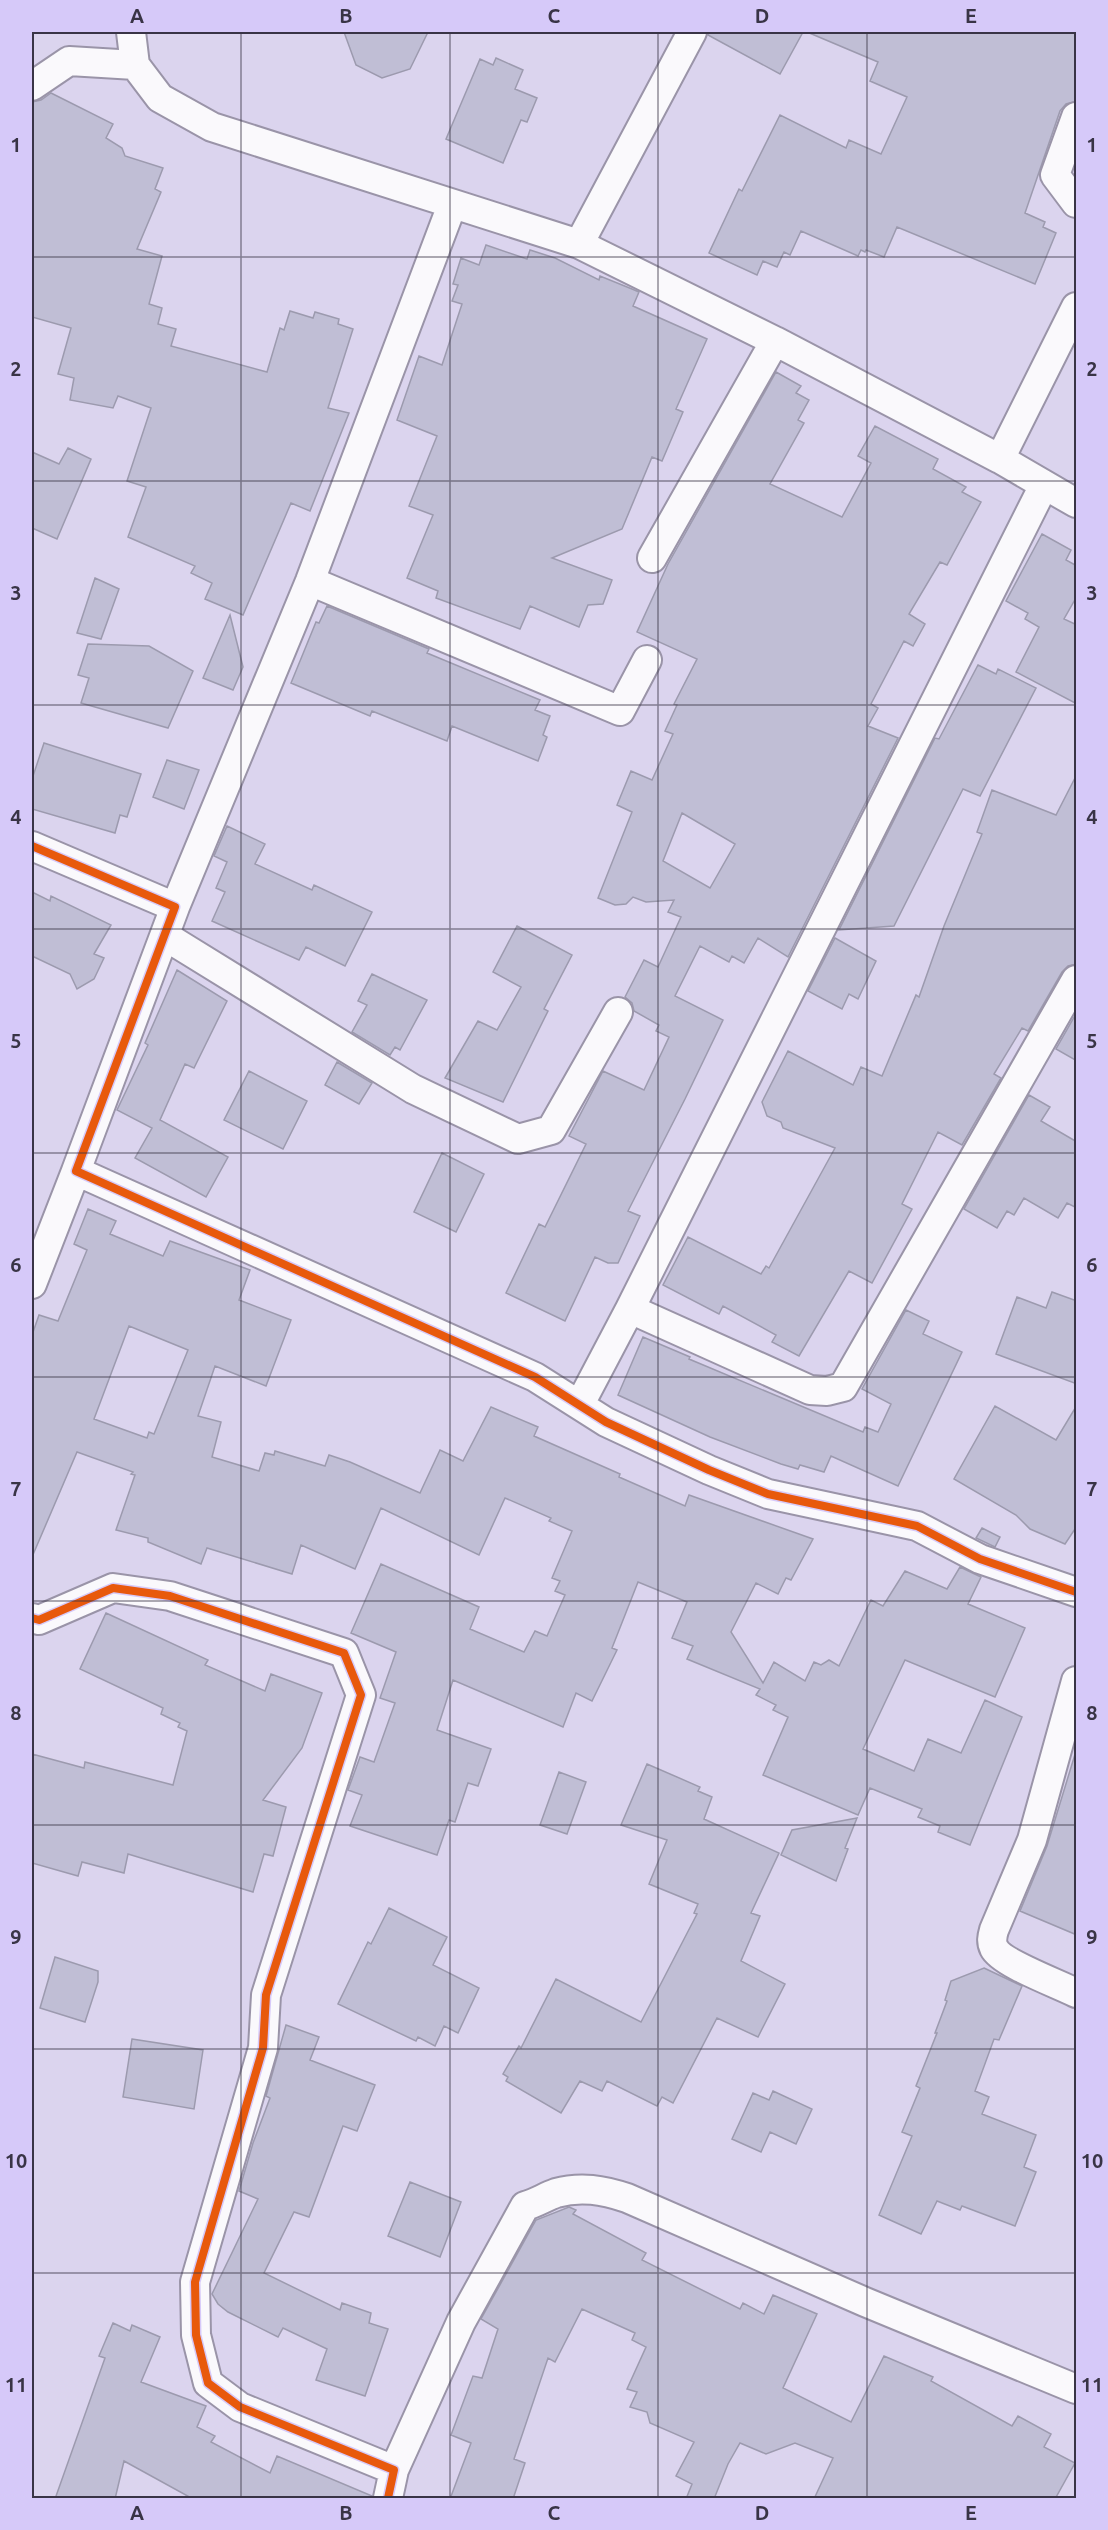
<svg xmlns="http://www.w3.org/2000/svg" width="1108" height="2530" font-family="Ubuntu,sans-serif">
<rect width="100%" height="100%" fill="#dbd4ee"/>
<path fill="#c0bed5" stroke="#9c9aae" stroke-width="1.5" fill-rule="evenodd" d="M344 32H428L410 69 382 78 356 65Z
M708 32H803L780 74 708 35Z
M807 32H1077V101L1066 104 1060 111 1025 213 1045 222 1043 227 1056 233 1035 284 897 227 884 257 866 250 865 252 861 250 858 256 801 231 790 255 784 252 777 267 763 261 757 275 709 253 739 189 742 191 780 115 846 148 849 140 881 154 907 97 870 81 878 62Z
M496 58 523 70 515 89 537 98 527 122 521 120 503 163 446 139 480 59 493 65Z
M51 93 113 124 106 138 122 148 125 156 163 168 155 189 161 192 137 249 162 256 149 304 162 308 158 324 176 329 171 346 267 372 280 328 284 330 290 311 313 318 315 312 339 319 338 324 353 329 328 408 349 413 310 511 291 503 243 615 205 599 212 583 191 573 195 566 128 537 146 487 127 481 151 408 118 396 113 408 70 400 74 378 58 374 71 328 32 317V102L41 100Z
M486 245 527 259 530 250 555 258 599 280 600 276 632 289 639 292 633 306 707 339 676 409 683 412 662 461 652 457 622 529 552 558 612 580 603 604 588 605 579 627 530 606 520 629 436 598 438 591 407 578 433 515 409 506 437 436 397 420 419 356 442 365 462 304 452 301 458 285 453 284 461 258 479 265Z
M776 372 801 386 796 393 809 400 798 420 804 423 770 484 842 517 871 463 858 456 875 426 938 459 933 469 966 487 962 492 981 502 947 565 940 562 909 614 925 624 913 646 904 641 871 704 878 708 868 726 898 738 788 957 758 938 744 963 732 956 729 962 700 946 675 996 723 1020 685 1099 628 1211 640 1216 618 1263H608L595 1257 565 1321 506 1293 539 1224 545 1227 586 1144 569 1136 603 1071 644 1090 669 1037 656 1031 659 1025 634 1011 632 1003 625 997 644 960 658 967 681 917 668 912 674 900 646 902 633 897 626 904 615 905 598 898 632 812 617 805 631 771 652 780 673 734 665 731 677 705 674 704 697 659 637 632 668 564ZM682 813 735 844 710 888 663 861Z
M68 448 91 459 57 539 32 528V452L59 464Z
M1042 534 1071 550 1066 560 1077 566V596L1064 619 1077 625V704L1016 672 1039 627 1025 619 1028 613 1006 601Z
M95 578 119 589 101 639 77 633Z
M327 606 429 649 427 653 540 700 535 710 550 716 543 735 547 737 538 761 452 726 447 741 372 711 370 716 291 683 316 622 319 623Z
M230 615 243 667 233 690 203 678Z
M88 644 149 646 193 671 168 728 81 703 89 678 78 675Z
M978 665 996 674 998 669 1036 688 980 796 963 789 894 926 839 930 935 738 939 739Z
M44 743 141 774 127 817 120 815 115 833 32 809V779Z
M167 760 199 770 184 809 153 797Z
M1077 774V964L1068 966 1062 972 1028 1031 1022 1028 994 1074 1001 1078 962 1145 938 1132 902 1204 912 1209 872 1283 849 1271 799 1356 772 1342 776 1335 723 1306 719 1314 663 1285 688 1237 761 1274 766 1266 769 1268 835 1148 783 1128 781 1122 767 1116 762 1102 788 1051 853 1085 861 1067 882 1076 916 995 919 997 944 926 982 834 977 832 992 790 1056 815Z
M227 826 265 844 255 864 312 890 314 885 372 912 345 966 306 947 299 960 212 921 225 892 216 888 227 862 214 856Z
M32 892 50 901 51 896 111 925 94 954 104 958 94 979 77 989 70 974 32 956Z
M517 926 572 955 544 1009 548 1011 503 1102 445 1078 478 1021 497 1030 521 987 493 972Z
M835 938 876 961 858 999 849 994 842 1009 808 991Z
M177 970 227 1001 194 1068 185 1064 160 1120 228 1157 206 1197 135 1158 152 1128 117 1110 148 1045 145 1043Z
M372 974 427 1000 400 1050 395 1047 390 1055 352 1032 367 1005 358 1001Z
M1077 1012V1061L1056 1049Z
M337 1062 372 1083 359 1104 325 1085Z
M249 1071 307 1101 283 1149 224 1120Z
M1029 1095 1050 1107 1041 1121 1077 1142V1208L1067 1203 1058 1218 1024 1198 1014 1215 1007 1211 997 1228 964 1209Z
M442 1153 484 1174 456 1232 414 1212Z
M88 1209 116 1221 110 1234 163 1256 170 1241 250 1270 239 1300 291 1320 266 1386 215 1366 198 1416 221 1422 212 1457 259 1471 265 1453 274 1455 275 1451 325 1466 329 1455 350 1462 420 1493 440 1450 463 1461 491 1407 538 1427 534 1436 620 1474 619 1477 685 1506 689 1495 813 1539 791 1580 786 1578 778 1594 756 1583 731 1632 763 1683 774 1662 805 1681 814 1662 821 1665 829 1660 839 1666 871 1600 883 1606 905 1571 947 1589 960 1567 981 1577 968 1604 1025 1628 995 1697 905 1660 863 1749 914 1771 928 1739 961 1753 985 1700 1022 1717 970 1845 938 1832 940 1826 918 1817 922 1809 870 1788 858 1815 763 1775 788 1717 773 1710 776 1705 756 1695 760 1689 687 1659 693 1646 672 1638 687 1602 638 1582 612 1648 617 1650 592 1701 576 1693 563 1727 453 1680 437 1730 491 1749 478 1786 468 1783 455 1822 449 1820 437 1855 350 1826 362 1795 348 1790 360 1757 374 1762 395 1703 380 1698 396 1652 351 1633 381 1564 479 1607 470 1629 524 1652 535 1631 547 1636 565 1595 555 1591 560 1581 552 1578 572 1531 549 1521 551 1518 505 1498 479 1555 381 1508 355 1569 301 1545 292 1574 207 1548 201 1564 148 1542V1538L116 1530 135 1475 131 1474 133 1472 77 1452 32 1557V1335L39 1315 58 1321 87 1250 74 1244ZM129 1326 188 1350 154 1434 149 1432 147 1438 94 1419Z
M1052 1292 1077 1301V1384L996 1354 1017 1297 1046 1308Z
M906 1310 929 1321 923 1334 962 1352 898 1486 831 1456 824 1472 800 1465 798 1469 781 1464 710 1437 618 1395 643 1337 690 1357 689 1359 863 1432 865 1427 878 1432 891 1404 862 1389Z
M1077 1405V1526L1065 1544 1030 1529 1016 1515 954 1479 995 1406 1056 1440Z
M982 1528 1000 1537 995 1547 976 1538Z
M106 1613 208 1660 205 1665 265 1691 271 1674 322 1693 302 1748 263 1800 286 1807 273 1856 264 1854 253 1892 128 1854 124 1873 82 1862 78 1876 32 1863V1754L84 1768 85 1762 173 1785 187 1731 178 1727 180 1723 161 1714 163 1708 80 1669Z
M1076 1751H1077V1935L1020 1911 1047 1846Z
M647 1764 700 1787 698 1791 712 1797 704 1819 779 1853 751 1913 760 1916 741 1961 785 1984 758 2037 717 2018 673 2103 662 2097 657 2106 607 2081 602 2091 580 2081 561 2113 506 2081 508 2077 503 2074 519 2046 521 2048 556 1979 641 2022 697 1914 694 1913 698 1904 649 1884 667 1840 621 1825Z
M559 1772 586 1782 567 1834 540 1825Z
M857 1818 845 1848 848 1849 836 1881 781 1855 792 1830Z
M389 1908 447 1937 433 1965 479 1988 458 2033 444 2026 435 2046 418 2037 416 2041 338 2004 368 1942 371 1944Z
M55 1957 98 1971V1982L85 2022 40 2008Z
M984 1968 1022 1986 999 2040 994 2039 975 2091 989 2097 982 2114 1036 2135 1024 2167 1036 2172 1015 2226 962 2206 960 2210 937 2201 921 2234 879 2215 912 2136 902 2132 920 2088 916 2086 937 2033H935L947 2001 945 2000 951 1981Z
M286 2025 319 2037 310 2060 375 2085 357 2131 343 2126 309 2217 294 2212 264 2273 340 2310 342 2303 371 2313 369 2323 388 2329 365 2396 316 2380 327 2349 283 2328 278 2337 228 2312 218 2304 212 2294 258 2199 239 2191 253 2143 270 2098 266 2096Z
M132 2039 203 2050 194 2109 123 2097Z
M773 2091 812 2109 796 2144 770 2132 761 2152 732 2139 753 2093 769 2100Z
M410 2182 461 2202 440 2257 388 2236Z
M569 2207 576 2210 573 2214 646 2253 642 2260 740 2309 743 2303 764 2314 773 2295 817 2314 783 2388 851 2422 884 2356 933 2377 931 2381 1012 2426 1018 2416 1051 2434 1044 2447 1075 2463 1055 2499H814L833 2458 795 2443 766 2454 740 2443 728 2464 714 2499H686L692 2484 676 2476 694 2442 650 2423 647 2412 630 2407 637 2392 627 2389 646 2347 632 2340 635 2333 582 2309 555 2362 548 2358 514 2459 525 2463 513 2499H450L471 2443 451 2435 473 2376 482 2378 498 2329 481 2319 536 2220Z
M113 2323 130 2331 132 2325 160 2337 141 2382 206 2406 197 2427 215 2436 211 2442 270 2473 277 2456 372 2496V2499H193L124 2461 115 2499H55L105 2358 99 2356Z"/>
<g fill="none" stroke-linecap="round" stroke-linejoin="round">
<g stroke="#9a94a8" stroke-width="32">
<path id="street" d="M131 32 135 65 160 98 212 127 579 244 775 341 1000 459 1076 503
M32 86 69 61 135 65
M1076 117 1055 175 1076 203
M579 244 692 32
M1000 459 1076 307
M652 558 775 341
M310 581 620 711 647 660
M32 846 175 907 76 1171 535 1377 606 1422 709 1470 768 1494 917 1526 980 1559 1076 1592
M175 907 310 581 452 205
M165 936 413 1089 518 1139 551 1130 618 1012
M32 1284 76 1171
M630 1309 810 1390 827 1391 843 1387 1076 980
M580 1404 630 1309 1044 485
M32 1618 39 1620 113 1588 170 1596 344 1653 361 1695 266 1995 263 2048 195 2282 196 2335 208 2383 240 2407 394 2470 388 2498
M1076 1681 1032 1840 994 1930C992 1937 991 1942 994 1948 1001 1963 1059 1984 1076 1993
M394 2470 461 2322 525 2206C536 2203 545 2197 556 2193 581 2186 603 2190 627 2198L865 2302 1076 2389"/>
</g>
<use href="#street" stroke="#faf9fc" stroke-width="28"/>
<g stroke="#d6c9f9" stroke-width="11">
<path id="cycleway" d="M32 846 175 907 76 1171 535 1377 606 1422 709 1470 768 1494 917 1526 980 1559 1076 1592
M32 1618 39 1620 113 1588 170 1596 344 1653 361 1695 266 1995 263 2048 195 2282 196 2335 208 2383 240 2407 394 2470 388 2498"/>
</g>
<use href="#cycleway" stroke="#e8590c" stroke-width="8"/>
</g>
<path fill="none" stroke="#393446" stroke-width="1.5" stroke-opacity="0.55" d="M241 32V2498M450 32V2498M658 32V2498M867 32V2498M32 257H1076M32 481H1076M32 705H1076M32 929H1076M32 1153H1076M32 1377H1076M32 1601H1076M32 1825H1076M32 2049H1076M32 2273H1076"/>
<rect width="1108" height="2530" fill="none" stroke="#d6c9f9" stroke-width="66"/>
<rect x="33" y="33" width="1042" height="2464" fill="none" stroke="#393446" stroke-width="2"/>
<g font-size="20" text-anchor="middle" font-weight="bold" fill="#393446">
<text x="137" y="23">A</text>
<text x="346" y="23">B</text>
<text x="554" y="23">C</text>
<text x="762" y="23">D</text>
<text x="971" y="23">E</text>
<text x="16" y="152">1</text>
<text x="1092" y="152">1</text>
<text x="16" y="376">2</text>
<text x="1092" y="376">2</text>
<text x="16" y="600">3</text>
<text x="1092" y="600">3</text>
<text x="16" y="824">4</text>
<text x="1092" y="824">4</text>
<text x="16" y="1048">5</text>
<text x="1092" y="1048">5</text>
<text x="16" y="1272">6</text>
<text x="1092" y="1272">6</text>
<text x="16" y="1496">7</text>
<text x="1092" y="1496">7</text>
<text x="16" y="1720">8</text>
<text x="1092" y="1720">8</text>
<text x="16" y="1944">9</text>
<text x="1092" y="1944">9</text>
<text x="16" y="2168">10</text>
<text x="1092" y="2168">10</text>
<text x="16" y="2392">11</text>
<text x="1092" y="2392">11</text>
<text x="137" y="2520">A</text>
<text x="346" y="2520">B</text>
<text x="554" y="2520">C</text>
<text x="762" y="2520">D</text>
<text x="971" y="2520">E</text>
</g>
</svg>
